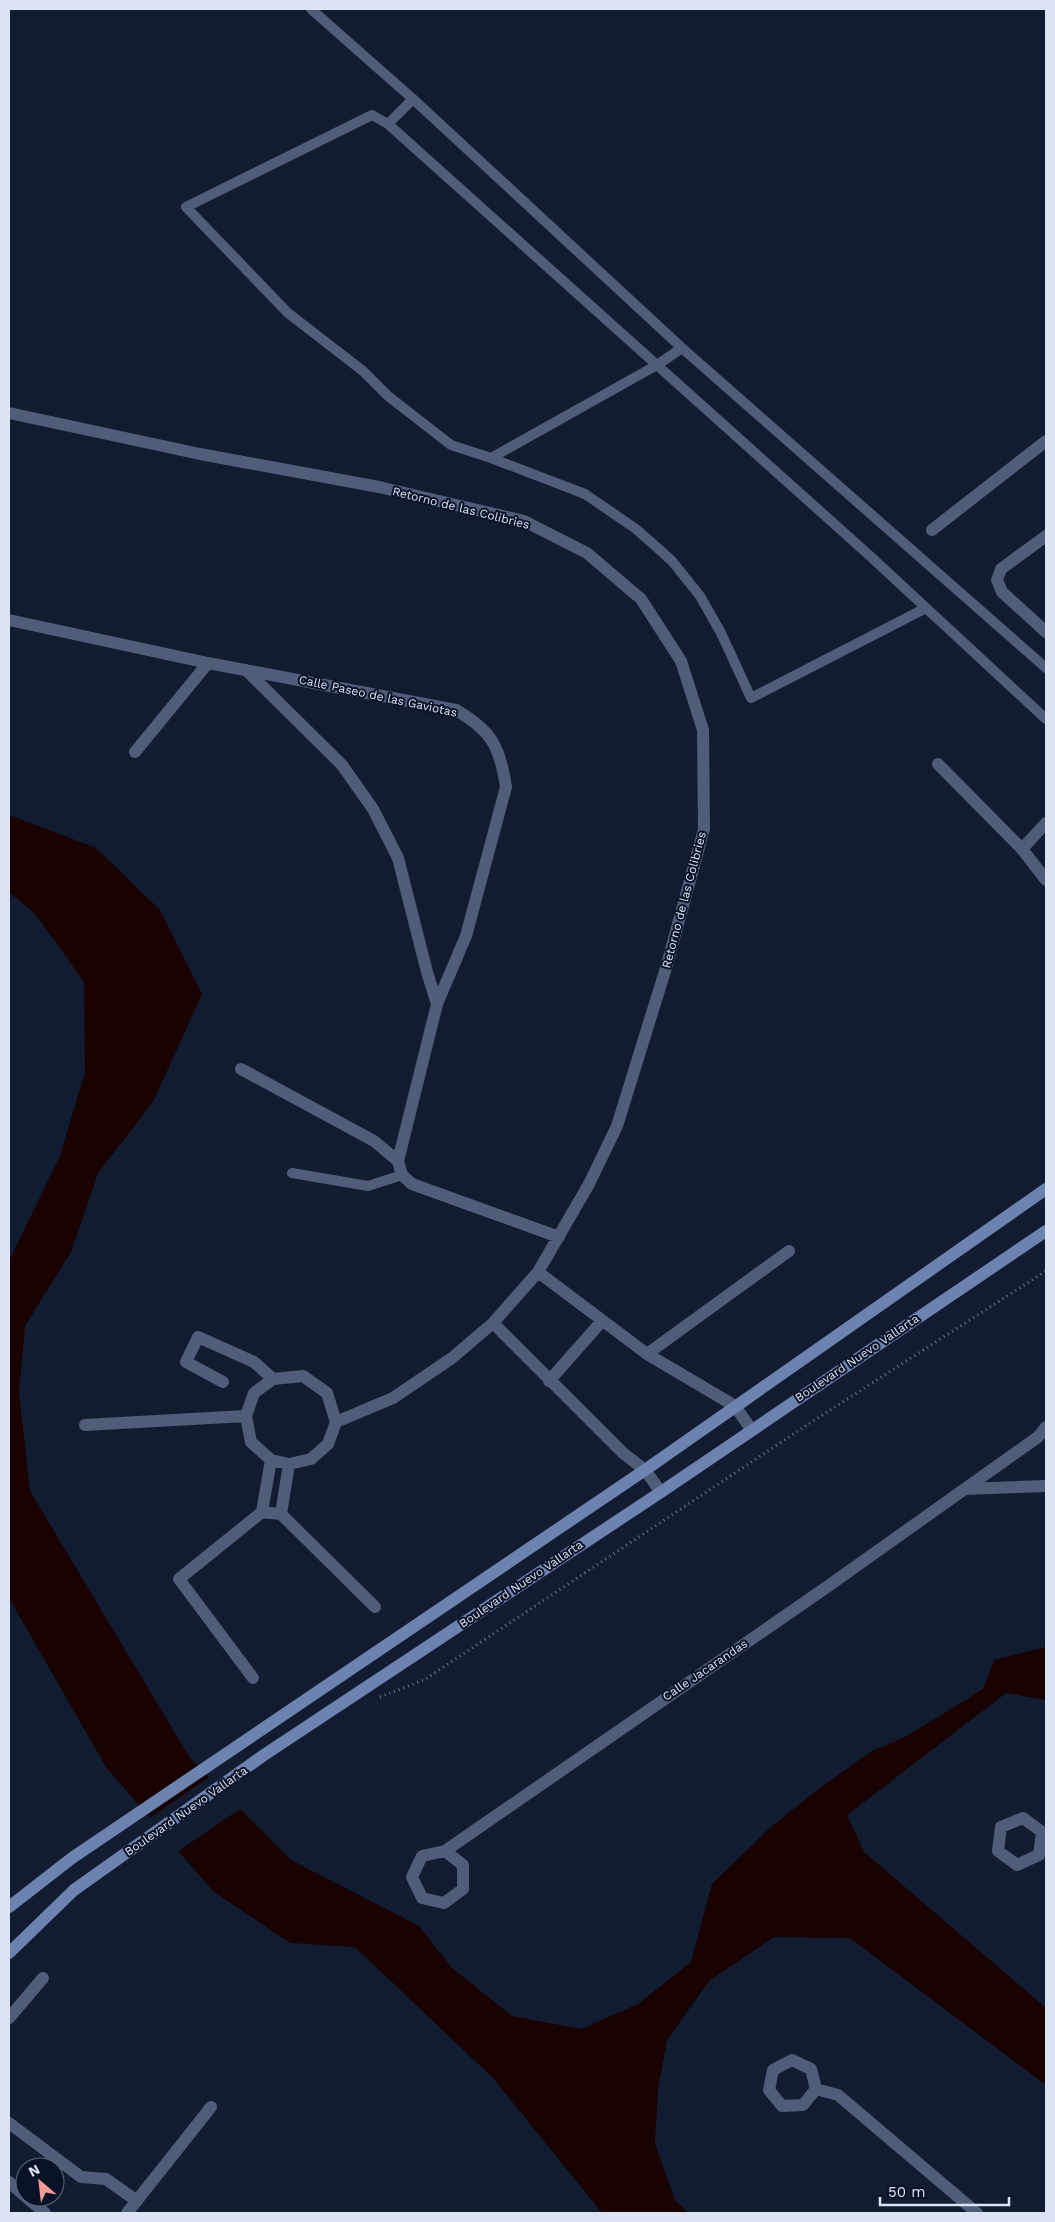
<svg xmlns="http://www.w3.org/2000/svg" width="1055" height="2222" font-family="'Work Sans',sans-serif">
<rect width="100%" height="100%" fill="#121c31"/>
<path fill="#190202" d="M9 815 96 848 160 910 202 994 153 1102 98 1173 71 1252 25 1326 19 1393 30 1491 190 1758 291 1860 419 1926 452 1968 512 2016 581 2029 638 2004 691 1962 712 1884 772 1826 820 1788 870 1752 907 1736 983 1689 994 1660 1046 1647V1700L1006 1693 847 1815 864 1852 1046 2008V2085L850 1938 774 1937 709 1981 667 2040 658 2088 655 2144 675 2200 688 2213H602L493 2078 355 1947 290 1943 213 1891 106 1767 9 1598V1261L60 1156 85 1072 84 982 36 915 9 892Z"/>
<path fill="#121c31" d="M211 1776 231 1796 240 1809 177 1852 148 1819Z"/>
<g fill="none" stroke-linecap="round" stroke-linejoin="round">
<path stroke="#6d7688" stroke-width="3" stroke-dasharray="1 4" stroke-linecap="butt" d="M380 1697 424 1680 810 1423 1046 1271"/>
<path stroke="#4f5d79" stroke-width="10" d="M311 9 413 99 682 348 1046 668
M413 99 388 124 870 556 1046 719
M388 124 372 115 186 207 288 313 363 371 388 396 451 445 491 458 585 494 636 529 661 551 672 561 700 596 721 633 751 698 926 608
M491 458 657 365 682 348
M292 1173 368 1186 402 1175"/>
<path stroke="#4f5d79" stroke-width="12" d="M9 413 200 454 379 487 524 521 587 553 641 599 681 661 703 730 704 829 666 968 617 1126 589 1184 538 1272 493 1323 452 1358 393 1398 336 1422 328 1444 311 1459 289 1464 271 1460 251 1442 246 1416 254 1393 273 1379 303 1376 327 1393 336 1422
M932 530 1046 441
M1046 536 1001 569 997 580 1002 592 1046 632
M9 620 208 663 456 710C492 731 500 747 506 787L466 936 437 1004 398 1161 402 1175 412 1184 559 1237
M246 670 342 765 373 809 398 858 427 972 437 1004
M135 752 208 663
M938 764 1022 849 1046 880
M1022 849 1046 823
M241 1069 374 1141 398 1161
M538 1272 647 1354 735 1406 751 1429
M493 1323 623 1453 645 1470 661 1492
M647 1354 789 1251
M549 1381 602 1321
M223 1382 186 1362 198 1337 254 1362 273 1379
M85 1425 246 1416
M965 1489 1046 1486
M262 1512 281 1514 375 1607
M281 1514 289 1464
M253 1678 179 1579 262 1512 271 1460
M1023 1818 1042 1832 1039 1855 1017 1865 998 1851 1001 1827Z
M445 1851 463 1865V1889L444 1903 422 1898 412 1877 422 1856 445 1851 824 1589 1038 1437 1046 1427
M9 2018 43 1978
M792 2060 811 2069 816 2089 803 2105 782 2106 769 2090 773 2070Z
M816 2089 838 2095 977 2213
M9 2123 81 2177 106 2179 137 2201
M127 2213 211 2107"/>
<path stroke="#4f5d79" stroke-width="12" d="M9 2182 25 2196
M26 2197 45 2213"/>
<path stroke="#6c82af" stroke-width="12" d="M9 1907 72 1858 645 1470 1046 1189
M9 1953 74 1890 264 1755 661 1492 1046 1231"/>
</g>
<g text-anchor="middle" stroke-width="4" stroke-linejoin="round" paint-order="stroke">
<g font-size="12" fill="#dce3f2" stroke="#091226">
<text transform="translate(461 508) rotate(14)" y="4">Retorno de las Colibries</text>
<text transform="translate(378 696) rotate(12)" y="4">Calle Paseo de las Gaviotas</text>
<text transform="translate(684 900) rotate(-75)" y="4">Retorno de las Colibries</text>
<text transform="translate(857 1358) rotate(-34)" y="4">Boulevard Nuevo Vallarta</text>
<text transform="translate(521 1584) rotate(-34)" y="4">Boulevard Nuevo Vallarta</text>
<text transform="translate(705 1670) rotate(-34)" y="4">Calle Jacarandas</text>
<text transform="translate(186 1811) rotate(-35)" y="4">Boulevard Nuevo Vallarta</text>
</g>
</g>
<rect width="1055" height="2222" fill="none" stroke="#dce3f2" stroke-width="20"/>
<g transform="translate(40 2182) rotate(332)"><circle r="24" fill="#091226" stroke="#5d6678"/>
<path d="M0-4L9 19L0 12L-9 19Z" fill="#f59c94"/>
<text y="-8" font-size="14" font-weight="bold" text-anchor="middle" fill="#dce3f2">N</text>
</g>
<path d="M880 2197v8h129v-8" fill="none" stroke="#dce3f2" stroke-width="2.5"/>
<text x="888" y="2197" font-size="15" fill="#dce3f2" stroke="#091226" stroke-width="4" paint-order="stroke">50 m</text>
</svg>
